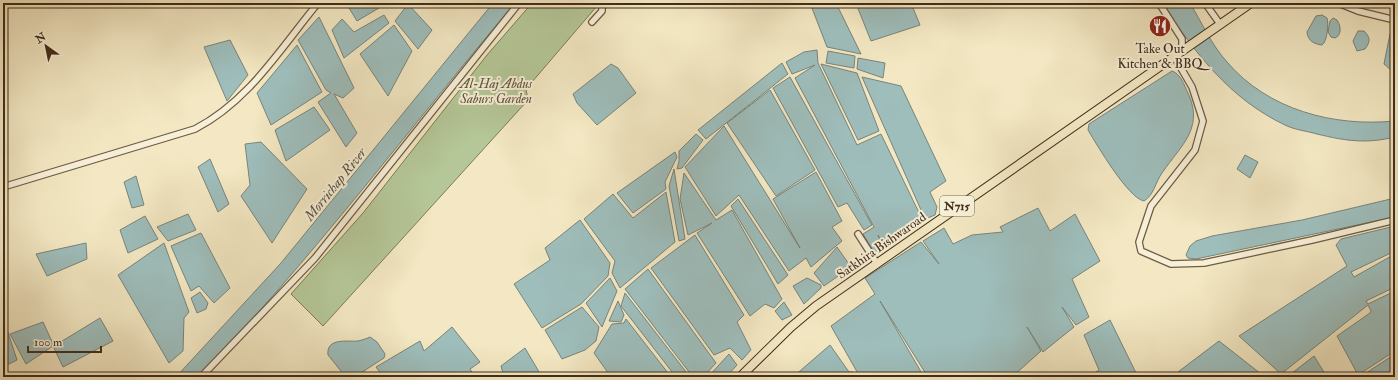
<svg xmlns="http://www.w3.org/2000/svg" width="1398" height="380" font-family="'IM FELL Double Pica',serif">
<rect width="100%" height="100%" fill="#f3e8c3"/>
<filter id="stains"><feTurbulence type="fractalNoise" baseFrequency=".005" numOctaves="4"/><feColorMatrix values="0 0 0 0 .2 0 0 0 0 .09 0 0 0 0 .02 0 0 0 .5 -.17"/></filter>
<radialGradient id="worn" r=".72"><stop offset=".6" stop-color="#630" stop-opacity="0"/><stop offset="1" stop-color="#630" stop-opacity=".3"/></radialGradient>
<path fill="#b5c798" stroke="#7b7a58" d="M532 3H595L597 6 526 89 528 100 323 326 291 294 363 213 487 55Z"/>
<path fill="#9ebebc" stroke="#79847b" d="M357 3H377L379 8 357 21 349 8Z
M493 3H515C409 128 312 260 198 377H176L281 263Z
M810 3H836L861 54 827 47Z
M862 3H911L920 25 871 41 857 6Z
M1162 3H1190C1202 23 1211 44 1227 62 1268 110 1334 127 1395 121V137C1366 144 1346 141 1317 134 1307 131 1295 130 1285 125 1230 99 1195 53 1162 3Z
M408 4 432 30 418 49 395 21Z
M384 15 389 23 344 58 332 30 342 19 354 32Z
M1322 15 1327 18C1329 24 1327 42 1322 45 1314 44 1308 41 1307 32L1316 16Z
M319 17 354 88 343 98 334 94 357 133 346 147 318 102 331 93 326 90 298 40Z
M1333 18 1337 20C1341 26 1342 35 1335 38L1331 37 1328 32 1330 21Z
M394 25 412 51 388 96 360 54Z
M1358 31H1364C1370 37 1371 41 1365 49L1357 51 1353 41Z
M1395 33V68L1391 70 1384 64 1390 34Z
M230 40 248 75 227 101 204 47Z
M297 45 322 92 271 125 257 93Z
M817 50 818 63 857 145 881 134 923 221 884 245 878 235 883 249 875 254 863 234 874 227 795 78 815 65 792 74 786 62 804 52Z
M828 51 855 56 854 68 826 63Z
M858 58 885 63 883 78 857 69Z
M782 63 788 74 706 139 698 130Z
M611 64 618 68 636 93 597 125 577 103 573 94Z
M821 64 857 73 879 131 858 140Z
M1172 71C1180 74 1183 82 1186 89 1206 127 1182 144 1162 173 1155 183 1154 195 1144 201 1128 198 1097 145 1088 130L1089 124 1103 115Z
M790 77 872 225 864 230 847 203 838 207 773 88Z
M862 77 901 86 946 181 930 192 937 207 935 215 925 219Z
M770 90 815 170 776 196 727 123Z
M314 107 330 130 286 161 275 130Z
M724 126 800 248 773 199 816 172 842 221 832 227 842 241 811 267 806 258 789 271 739 195 716 216 685 167Z
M696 134 703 140 682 168 677 169 679 161V151Z
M261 142 307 189 272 243 241 196 250 185 245 144Z
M675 152 677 157 665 182 666 189 633 213 617 193Z
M1245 155 1258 162 1250 178 1237 169Z
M210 159 229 204 218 212 198 167Z
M674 169 685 239 679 241 669 186Z
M684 173 716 220 732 210 782 299 774 308 765 304 750 316 697 233 712 223 688 235 680 199Z
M136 176 144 205 132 208 124 182Z
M666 192 675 242 620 288 612 273 615 261 584 219 613 194 633 218Z
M1395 198V217L1196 259 1188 258 1186 255 1190 246 1196 241 1212 236 1302 220Z
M738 199 788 275 778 284 731 206Z
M1038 208 1050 231 1075 214 1100 261 1072 279 1089 317 1076 325 1062 307 1074 327 1043 352 1027 327 1041 351 1012 377H928L880 301 924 377H860L831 326 875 294 865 278 921 242 939 264 923 241 944 228 953 244 972 235 1003 232 1000 227Z
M188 214 196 230 168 241 157 227Z
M145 216 158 239 128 253 120 230Z
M580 220 610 263 608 276 581 304 542 328 514 284 550 260 545 248Z
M1395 226V251L1351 272 1354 277 1395 254V287L1366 301 1368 304 1395 291V351L1358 375 1337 336 1370 313 1371 311 1368 305 1281 374 1239 336 1347 266 1336 245 1341 239Z
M201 233 230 288 214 303 199 286 191 291 171 246Z
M695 235 744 315 737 322 751 350 742 360 730 348 714 355 651 268Z
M86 243 87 259 47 276 36 254Z
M164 243 189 312 184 318 183 351 169 363 118 275Z
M837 247 851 267 824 286 814 273Z
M648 269 716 363 703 377H693L625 289Z
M610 278 617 291 602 327 586 303Z
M807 278 821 285V288L804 304 793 286Z
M200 292 208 303 206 309 197 313 191 298Z
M625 293 690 377H676L621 306Z
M618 301 624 315 621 322 609 321Z
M784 302 792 315 782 320 775 311Z
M582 307 599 327 596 341 585 350 562 359 545 330Z
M3 317 17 360 3 367Z
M100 318 113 341 63 367 53 346 26 364 10 334 43 322 54 346Z
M626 319 668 373 663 377H611L594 353 612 324 624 323Z
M1110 320 1138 377H1088L1099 370 1084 335Z
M452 327 480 362 470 369 475 377H383L376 367 420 341 424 351Z
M370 337 377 342 385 354 384 358 356 376H345L328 355C326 337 348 342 358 341 362 340 366 339 370 337Z
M1219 341 1265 377H1180L1178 372Z
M830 345 849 372H853L859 377H793Z
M525 348 542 377H504L501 366Z
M729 354 737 365 726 377H708Z
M1395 354V377H1361L1363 375Z
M1314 356 1327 377H1287Z"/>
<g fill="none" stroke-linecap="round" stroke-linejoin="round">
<g stroke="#6e5b44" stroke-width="8">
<path id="minor" d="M1159 3 1182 39V51
M1205 3 1220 24
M1338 3 1358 11 1395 20
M592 22 602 11V3
M1174 56 1192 87 1203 121 1195 150 1151 206 1139 242 1141 251 1171 264 1204 263 1312 240 1395 220
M3 187 195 129C249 101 280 49 318 3
M858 234 876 262
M201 377 315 258 519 3"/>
</g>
<g stroke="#412c19" stroke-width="10">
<path id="highway" d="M740 377 791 327 816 306 1251 3"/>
</g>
<use href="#minor" stroke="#f7f0d8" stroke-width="5.5"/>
<use href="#highway" stroke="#f3e8c3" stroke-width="8"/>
</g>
<defs>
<g id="restaurant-disc" transform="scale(1.15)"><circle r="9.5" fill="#8f2418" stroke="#f7f0d8"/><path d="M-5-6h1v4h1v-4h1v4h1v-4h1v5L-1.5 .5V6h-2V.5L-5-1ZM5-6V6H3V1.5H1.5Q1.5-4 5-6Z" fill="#fff"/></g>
</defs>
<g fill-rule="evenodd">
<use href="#restaurant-disc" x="1160" y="26"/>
</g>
<g text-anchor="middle" stroke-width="4" stroke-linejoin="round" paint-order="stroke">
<rect fill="#f7f0d8" stroke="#786752" stroke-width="1" x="940" y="196" width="34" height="20" rx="3"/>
<g font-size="12" font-weight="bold" fill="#412c19">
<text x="957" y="210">N715</text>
</g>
<g font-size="13" fill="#412c19" stroke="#f7f0d8">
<text x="1160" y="53">Take Out<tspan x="1160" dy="15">Kitchen &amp; BBQ</tspan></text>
</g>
<g font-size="13" font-style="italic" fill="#5e5339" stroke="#f7f0d8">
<text x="496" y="88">Al-Haj Abdus<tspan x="496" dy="15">Saburs Garden</tspan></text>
</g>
<g font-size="13" fill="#412c19" stroke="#f7f0d8">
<text transform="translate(881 245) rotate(-35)" y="5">Satkhira Bishwaroad</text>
</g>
<g font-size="14" font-style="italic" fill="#585042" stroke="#f7f0d8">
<text transform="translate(335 184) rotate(-51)" y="5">Morrichap River</text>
</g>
</g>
<rect width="1398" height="380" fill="none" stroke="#f3e8c3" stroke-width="16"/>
<rect x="4" y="4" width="1390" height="372" fill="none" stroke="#412c19" stroke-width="2"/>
<rect x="8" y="8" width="1382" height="364" fill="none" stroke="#412c19"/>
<g transform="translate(46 46) rotate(327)" stroke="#f7f0d8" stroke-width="3" paint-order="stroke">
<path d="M0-3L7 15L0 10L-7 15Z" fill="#412c19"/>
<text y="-6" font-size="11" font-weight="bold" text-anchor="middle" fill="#412c19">N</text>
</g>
<path d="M28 346v6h73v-6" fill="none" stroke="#412c19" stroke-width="2"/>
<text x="34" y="346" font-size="12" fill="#412c19" stroke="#f7f0d8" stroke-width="3" paint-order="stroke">100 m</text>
<rect width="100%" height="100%" filter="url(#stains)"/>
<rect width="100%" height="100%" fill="url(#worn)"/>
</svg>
